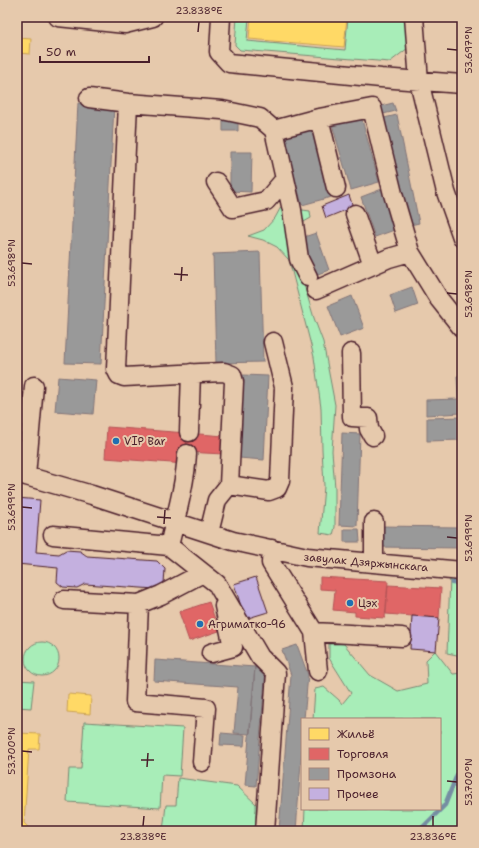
<svg xmlns="http://www.w3.org/2000/svg" width="479" height="848" font-family="'Shantell Sans',sans-serif">
<rect width="100%" height="100%" fill="#e6c9ac"/>
<filter id="ink" filterUnits="userSpaceOnUse"><feTurbulence type="fractalNoise" baseFrequency=".025" numOctaves="2"/><feDisplacementMap in="SourceGraphic" scale="8" xChannelSelector="R" yChannelSelector="G"/><feConvolveMatrix kernelMatrix="1 2 1 2 8 2 1 2 1" color-interpolation-filters="sRGB"/></filter>
<g filter="url(#ink)">
<path fill="#a8edb8" stroke="#798672" d="M237 17H249L247 41 345 50 348 17H405L408 48 390 62 240 50 235 45Z
M281 207 310 211 311 218 302 223 296 258 314 318 323 342 335 405 332 451 335 488V527L333 535 320 533 324 486 322 449 321 408 314 357 289 260 277 247 263 240 248 236 264 230 275 218Z
M450 578 462 580V656L447 653Z
M25 659a17 17 0 1 1 34 0a17 17 0 1 1-34 0Z
M329 644H344L370 675 398 691 427 684 426 660 435 651 453 674 462 673V831H304L305 809H440V719H313L315 689 324 687 339 700 342 704 351 693 329 658Z
M17 680 34 681 31 708 17 707Z
M84 722 183 728 180 776 162 775 160 808 67 802 69 769H81Z
M178 778 237 786 256 804V831H163L166 805H176Z"/>
<path fill="#ffd966" stroke="#c9a154" d="M17 17H20L19 38 31 39 30 54 18 53 17 62Z
M251 17H347L344 47 249 39Z
M68 694 91 696 90 714 67 712Z
M17 733 40 734 39 749H29L24 823 32 831H17Z
M109 828 127 830V831H108Z"/>
<path fill="#e06666" stroke="#b35154" d="M107 427 187 433 185 464 105 458Z
M187 433 224 436 223 454 186 452Z
M320 577 388 581 385 618 355 616V612L333 610 335 590 320 589Z
M388 585 441 588 439 618 386 614Z
M209 602 219 631 189 641 179 612Z"/>
<path fill="#999" stroke="#817478" d="M78 103 114 105 101 364 65 363Z
M393 103 396 111 383 114 381 106Z
M397 115 419 223 406 226 384 118Z
M361 116 379 182 351 190 332 124Z
M223 120H238V131H223Z
M312 126 331 197 302 205 283 134Z
M230 152H252L251 192 230 191Z
M382 189 397 229 375 237 361 197Z
M316 233 329 270 315 275 301 238Z
M260 252 263 362 216 363 213 254Z
M412 287 418 305 396 313 390 295Z
M352 296 364 328 340 337 328 306Z
M243 375 268 376 264 460 239 458Z
M462 375V413L426 415V400L458 399 457 376Z
M58 377 96 380 93 414 55 411Z
M462 417V440L427 441V418Z
M342 433 360 434 357 526 339 525Z
M460 443H462V548L378 547V526L459 527Z
M344 529H359L360 542H344Z
M297 645 308 675 304 719H302V749L296 831H279L291 675 282 650Z
M155 660 255 667 250 734 234 733 238 687 154 681Z
M255 667 266 668 256 786 245 785Z
M221 733 245 735 244 746 220 745Z"/>
<g fill="none" stroke-linecap="round" stroke-linejoin="round">
<path stroke="#748da2" stroke-width="4.5" d="M452 583H462
M419 831 445 805 462 762"/>
</g>
<path fill="#c4b0df" stroke="#4a1f2b" d="M349 195 353 207 326 218 322 206Z
M17 498 40 500 36 552 59 554 66 550 80 551 87 556 157 561 165 569 164 583 155 589 85 584 77 588 63 587 57 582 58 568 17 564Z
M256 577 268 612 245 619 234 584Z
M412 616 439 618 436 651 410 649Z"/>
<g fill="none" stroke-linecap="round" stroke-linejoin="round">
<g stroke="#4a1f2b" stroke-width="21">
<path id="minor" d="M58 17 125 24 153 17
M221 17 219 52 229 63 381 78 462 84
M414 17 419 81 446 192 462 237
M89 98 128 103 222 110 260 118 274 130 292 210 299 259 308 277
M128 103 116 369 119 375 124 377 200 373 224 372 232 375 234 382 229 485 217 500 209 533
M319 118 336 188
M274 130 319 118 372 108 393 194 410 252 439 299 462 328
M216 182 233 208 266 201 285 179
M355 214 373 265
M316 290 389 258 410 252
M351 353 352 417 368 418 369 429 373 436
M189 432 191 373
M187 454C185 485 176 516 169 546L217 584 260 657 276 673 265 831
M17 474 26 476 92 495 233 541 307 557 462 571
M26 476 34 386
M229 485 269 491 277 488 280 481 284 387 273 342
M53 535 169 546
M272 549 271 563 314 632 318 671
M374 563V522
M64 600 139 604 161 595 203 573
M139 604 135 702 206 708 202 762
M314 632 402 637
M211 653 233 647 224 606"/>
</g>
<use href="#minor" stroke="#e6c9ac" stroke-width="18"/>
</g>
</g>
<path fill="none" stroke="#4a1f2b" stroke-width="1.5" d="M198 32 199 22M447 49 457 50M22 263 32 264M174 274 188 275M181 281 182 267M447 293 457 294M22 507 32 508M157 517 171 518M164 524 165 510M447 537 457 538M22 751 32 752M141 760H154M147 767 148 753M447 781 457 782M143 826 144 816M433 826V816"/>
<g fill="#1f6fb2" stroke="#e6c9ac" stroke-width="1.5">
<circle cx="116" cy="441" r="4"/>
<circle cx="350" cy="603" r="4"/>
<circle cx="200" cy="624" r="4"/>
</g>
<g text-anchor="middle" stroke-width="4" stroke-linejoin="round" paint-order="stroke">
<g font-size="11" fill="#4a1f2b" stroke="#e6c9ac" text-anchor="start">
<text x="124" y="445">VIP Bar</text>
<text x="358" y="607">Цэх</text>
<text x="208" y="628">Агриматко-96</text>
</g>
<g font-size="11" fill="#4a1f2b" stroke="#e6c9ac">
<text transform="translate(366 562) rotate(5)" y="4">завулак Дзяржынскага</text>
</g>
</g>
<rect width="479" height="848" fill="none" stroke="#e6c9ac" stroke-width="44"/>
<rect x="301" y="718" width="140" height="92" fill="#e6c9ac" stroke="#a88578"/>
<rect x="309" y="728" width="20" height="12" fill="#ffd966" stroke="#a88578"/>
<text x="337" y="738" font-size="12" fill="#4a1f2b">Жильё</text>
<rect x="309" y="748" width="20" height="12" fill="#e06666" stroke="#a88578"/>
<text x="337" y="758" font-size="12" fill="#4a1f2b">Торговля</text>
<rect x="309" y="768" width="20" height="12" fill="#999999" stroke="#a88578"/>
<text x="337" y="778" font-size="12" fill="#4a1f2b">Промзона</text>
<rect x="309" y="788" width="20" height="12" fill="#c4b0df" stroke="#a88578"/>
<text x="337" y="798" font-size="12" fill="#4a1f2b">Прочее</text>
<path d="M40 56v6h109v-6" fill="none" stroke="#4a1f2b" stroke-width="2"/>
<text x="46" y="56" font-size="12" fill="#4a1f2b" stroke="#e6c9ac" stroke-width="3" paint-order="stroke">50 m</text>
<rect x="22" y="22" width="435" height="804" fill="none" stroke="#4a1f2b" stroke-width="1.5"/>
<g font-size="10" text-anchor="middle" fill="#4a1f2b">
<text x="199" y="14">23.838°E</text>
<text transform="translate(468 50) rotate(-90)" y="4">53.697°N</text>
<text transform="translate(11 263) rotate(-90)" y="4">53.698°N</text>
<text transform="translate(468 294) rotate(-90)" y="4">53.698°N</text>
<text transform="translate(11 507) rotate(-90)" y="4">53.699°N</text>
<text transform="translate(468 538) rotate(-90)" y="4">53.699°N</text>
<text transform="translate(11 751) rotate(-90)" y="4">53.700°N</text>
<text transform="translate(468 782) rotate(-90)" y="4">53.700°N</text>
<text x="143" y="840">23.838°E</text>
<text x="433" y="840">23.836°E</text>
</g>
</svg>
